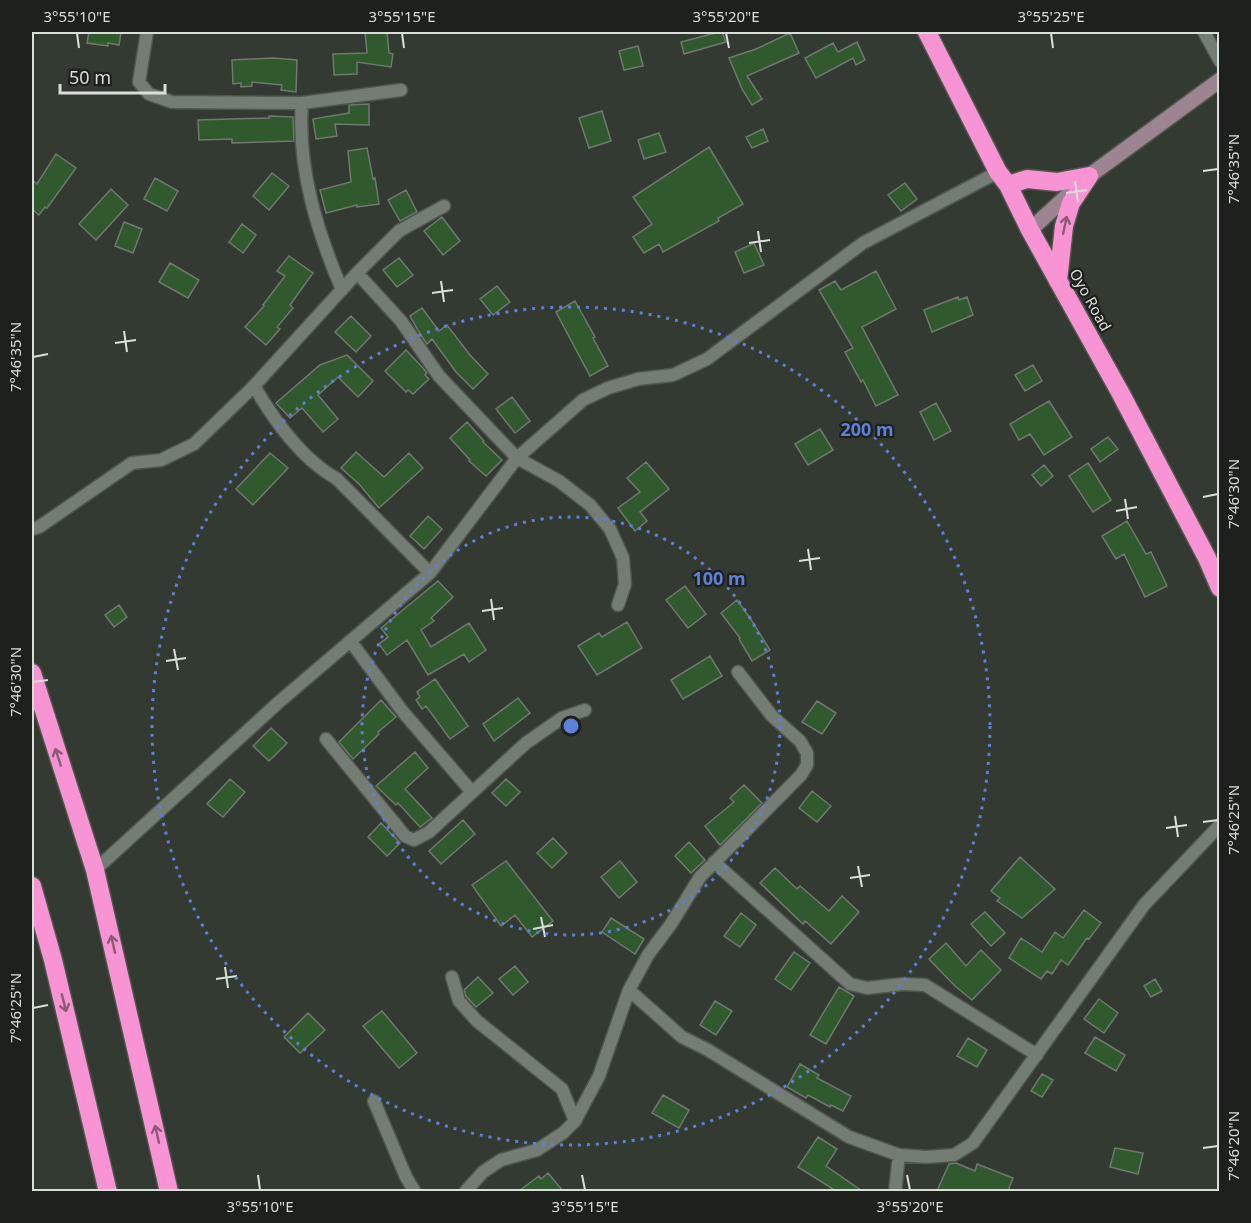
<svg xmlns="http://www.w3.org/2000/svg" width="1251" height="1223" font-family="'Noto Sans',sans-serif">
<rect width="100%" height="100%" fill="#333a32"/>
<path fill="#30592e" stroke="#70786f" stroke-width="1.5" d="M89 32H121L119 45 108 43V46L87 43Z
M365 32H387L389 53 393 54 391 67 357 62V74L334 75 333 54 367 53Z
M719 32H722L726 42 684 54 681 42Z
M790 33 799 53 747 76 762 99 752 105 742 89 729 58 756 49Z
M857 42 865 60 856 65 853 58 816 78 805 58 833 43 838 52Z
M638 46 643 66 624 70 619 51Z
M273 58 297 60 296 92 281 90 282 85 252 82V86L241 87V83L233 84 232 60Z
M369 104V125L335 124 337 136 316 139 313 119 349 113V105Z
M602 111 611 141 589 148 579 118Z
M269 116 293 117 294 141 232 143V139L199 140 198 120 269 118Z
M763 129 768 141 752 148 746 137Z
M659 133 666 152 644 159 638 140Z
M709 147 743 204 718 218 719 221 663 252 659 244 644 253 633 237 652 224 633 197Z
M367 148 373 179 375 178 379 204 357 207V205L326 213 320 190 351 182 348 151Z
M56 154 76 168 47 208 45 207 39 215 32 209V180L37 184Z
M272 173 289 186 269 210 253 196Z
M155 178 178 191 167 211 144 199Z
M905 183 917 199 901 211 888 195Z
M111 189 128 205 96 240 79 224Z
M406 190 417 212 400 221 388 200Z
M442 217 460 241 443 255 424 231Z
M124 222 142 229 133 253 115 246Z
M242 224 256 235 243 253 229 242Z
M754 243 764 265 744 273 735 252Z
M289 256 313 273 290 305 293 308 277 327 280 329 266 345 245 327 264 306 263 305 285 276 277 271Z
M399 258 413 275 397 287 383 270Z
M170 263 199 280 188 298 159 282Z
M876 271 896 309 862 327 898 395 876 406 863 380 861 382 845 352 853 348 819 290 835 281 841 290Z
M497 286 510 302 493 315 480 299Z
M958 297 959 300 967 297 973 315 932 332 924 310Z
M575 301 595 337 593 338 608 366 590 376 556 312Z
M422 308 439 331 447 325 470 355 488 374 473 389 456 372 432 339 427 344 419 332 410 316Z
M351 316 371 336 356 352 335 332Z
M406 350 422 367 427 373 425 375 429 379 413 394 408 390 406 392 385 371Z
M347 355 373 381 358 397 338 377 318 395 338 419 323 432 302 408 290 418 276 403 320 365Z
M1033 365 1042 381 1025 391 1015 375Z
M512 397 530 421 515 433 496 409Z
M1049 401 1072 437 1044 455 1030 434 1019 440 1010 424Z
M936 403 951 431 934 440 920 412Z
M467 422 484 441 483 442 502 460 486 476 469 461 470 460 450 438Z
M820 429 833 450 808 465 795 444Z
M1108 437 1118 449 1100 462 1091 449Z
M356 452 384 477 409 453 423 468 379 508 359 484 341 468Z
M270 453 288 468 253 505 236 489Z
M646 462 669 489 640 512 647 521 635 531 618 508 640 492 627 478Z
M1088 463 1111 500 1093 512 1069 476Z
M1044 465 1053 476 1041 486 1032 475Z
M428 516 442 529 424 549 410 536Z
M1127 521 1146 554 1151 552 1167 586 1145 597 1124 554 1116 559 1102 536Z
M438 581 453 597 431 618 434 621 421 630 431 647 469 623 486 650 469 662 464 654 428 675 407 640 387 655 379 644 388 637 381 628Z
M685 586 706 614 688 628 666 600Z
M737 600 750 618 770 650 752 661 739 639 740 638 721 613Z
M119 605 127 617 114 627 105 615Z
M627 622 642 648 597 675 578 646 599 633 602 637Z
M710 656 722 676 683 699 671 680Z
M435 679 468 726 450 739 426 706 422 709 416 700 420 697 417 692Z
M518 698 530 713 494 741 483 724Z
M381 700 396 717 378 732 379 734 353 759 339 742Z
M817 701 836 713 822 734 802 722Z
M271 728 287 743 269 761 253 746Z
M415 752 428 768 405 789 432 818 420 827 398 803 396 805 376 786Z
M230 779 245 792 223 817 207 804Z
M506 779 520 792 506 806 492 793Z
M744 785 762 803 720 845 705 826 734 802 730 798Z
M812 791 831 806 817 822 799 808Z
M463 820 475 834 441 864 429 851Z
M381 823 400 843 387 856 368 837Z
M553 838 567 853 552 868 537 853Z
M689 842 705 860 691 873 675 856Z
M1020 857 1055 889 1022 918 997 901 1000 898 991 891Z
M506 861 553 921 532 937 515 915 501 926 472 885Z
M620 861 637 882 619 898 601 877Z
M775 868 797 889 800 886 829 911 842 896 859 912 831 944 805 921 803 924 760 883Z
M1084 910 1101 923 1089 939 1087 938 1068 965 1061 960 1052 974 1047 971 1041 979 1009 958 1021 938 1042 952 1055 932 1063 938Z
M985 912 1005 933 991 946 971 924Z
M741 913 756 925 740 947 724 936Z
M611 918 644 939 635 954 602 932Z
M946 943 966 966 981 950 1001 970 972 1000 955 986 929 959Z
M794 952 810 963 791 990 775 979Z
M515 966 528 982 513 995 499 979Z
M478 977 493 993 476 1007 466 996 464 990Z
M1155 979 1162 991 1151 997 1144 986Z
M839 987 854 996 826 1044 810 1035Z
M1099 999 1118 1013 1104 1033 1084 1019Z
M715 1001 732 1011 716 1035 700 1025Z
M382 1011 417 1053 399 1068 363 1026Z
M308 1013 325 1030 300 1053 284 1037Z
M1095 1037 1125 1055 1116 1071 1085 1053Z
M968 1038 987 1050 977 1067 957 1056Z
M800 1064 819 1075 817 1078 851 1096 843 1111 831 1105 830 1107 808 1095 806 1098 787 1087Z
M1042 1074 1053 1080 1042 1097 1031 1091Z
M663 1095 689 1110 679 1128 652 1113Z
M818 1137 837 1149 826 1166 862 1191H836L798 1167Z
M1115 1148 1143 1153 1138 1174 1110 1167Z
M956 1163 975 1171 977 1164 1013 1178 1008 1191H937L949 1164Z
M548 1173 563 1191H519L539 1176 541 1179Z"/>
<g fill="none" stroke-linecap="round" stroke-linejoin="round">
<g stroke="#50564f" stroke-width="15">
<path id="street" d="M147 32 139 82 149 94 172 102 302 103 401 90
M1204 32 1220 61
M302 103C297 167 317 231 342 290
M357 273 401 321 439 376 517 458 559 481 590 505 610 529 623 558 625 584 618 605
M254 386C274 420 301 459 337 479L430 573
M32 529 39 527 132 463 161 460 194 444 254 386 357 273 399 231 444 206
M351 642 403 712 472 792
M326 739 405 836 414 840 429 832 526 743 562 718 585 710
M714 862 850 984 867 988 903 984 925 985 1037 1055
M95 870 279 702 430 573 517 458 583 400 608 388 638 379 673 375 707 359 863 243 998 172
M452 977 459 1001 477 1021 562 1089 575 1121
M629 990 682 1037 708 1050 849 1137 899 1155 926 1157 954 1155 973 1143 1144 905 1220 825
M374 1101 406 1177 415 1192
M465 1192 483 1172 501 1160 537 1150 563 1133 575 1121 599 1076 629 990 648 955 671 924 700 877 801 775 807 765V753L800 741 772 716 738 672
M895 1192 899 1155"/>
</g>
<g stroke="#50564f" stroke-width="18">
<path id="secondary" d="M1030 230 1089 176 1220 80"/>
</g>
<g stroke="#50564f" stroke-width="21">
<path id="highway" d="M927 32 998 172 1008 185 1030 230 1121 394 1207 558 1220 588
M1008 185 1027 179 1057 182 1089 176
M1058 281 1064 226 1071 203 1089 176
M32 673 95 870 169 1192
M32 886 53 960 108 1192"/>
</g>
<use href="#street" stroke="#747d74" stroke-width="12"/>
<use href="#secondary" stroke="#9c8490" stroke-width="15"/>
<use href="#highway" stroke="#f894d3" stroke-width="18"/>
</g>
<defs><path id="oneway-shaft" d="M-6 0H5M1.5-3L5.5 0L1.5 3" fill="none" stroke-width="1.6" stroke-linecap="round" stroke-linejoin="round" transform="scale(1.5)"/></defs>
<g stroke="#8a5a78">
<use href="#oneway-shaft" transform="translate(1065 225) rotate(-78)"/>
<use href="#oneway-shaft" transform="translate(58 757) rotate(-108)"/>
<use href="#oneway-shaft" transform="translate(113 944) rotate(-103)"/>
<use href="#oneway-shaft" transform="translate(64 1003) rotate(76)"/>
<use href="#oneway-shaft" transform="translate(157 1134) rotate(-103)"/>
</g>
<path fill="none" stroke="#d9ded9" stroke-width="2" d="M77 33 79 48M402 33 404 48M726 33 729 48M1051 33 1053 48M1203 171 1218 169M1075 181 1078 202M1066 193 1087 190M758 231 761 252M749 243 770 240M441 281 444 302M432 293 453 290M124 331 127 352M115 343 136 340M33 357 48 354M1203 497 1218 494M1125 499 1128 519M1116 511 1137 507M808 549 811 570M799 561 820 558M491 599 494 620M482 611 503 608M174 649 178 670M166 661 186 658M33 682 48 680M1175 816 1178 837M1203 822 1218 820M1166 828 1187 825M858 866 862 887M850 878 870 875M541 917 545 937M533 929 553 925M225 967 228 988M216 979 237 976M33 1008 48 1005M1203 1148 1218 1146M258 1175 260 1190M582 1175 585 1190M907 1175 910 1190"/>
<g fill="none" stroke="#5f80d8" stroke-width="3" stroke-dasharray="3 6">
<circle cx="571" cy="726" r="209"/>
<circle cx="571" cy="726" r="419"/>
</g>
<g text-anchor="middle" stroke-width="4.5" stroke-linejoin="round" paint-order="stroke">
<g font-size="15" fill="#d9ded9" stroke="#1d201d">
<text transform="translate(1090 300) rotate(61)" y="5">Oyo Road</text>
</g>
</g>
<circle cx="571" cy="726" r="9" fill="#5f80d8" stroke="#1d201d" stroke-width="3"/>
<g font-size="18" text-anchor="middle" font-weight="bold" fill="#5f80d8" stroke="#1d201d" stroke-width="4.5" stroke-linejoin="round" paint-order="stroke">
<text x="867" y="436">200 m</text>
<text x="719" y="585">100 m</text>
</g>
<rect width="1251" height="1223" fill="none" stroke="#1d201d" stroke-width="66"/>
<path d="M60 84v9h105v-9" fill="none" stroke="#d9ded9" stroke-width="3"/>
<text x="69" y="84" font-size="18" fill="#d9ded9" stroke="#1d201d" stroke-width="4.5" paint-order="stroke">50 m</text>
<rect x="33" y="33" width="1185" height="1157" fill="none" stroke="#d9ded9" stroke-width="2"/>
<g font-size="15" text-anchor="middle" fill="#d9ded9">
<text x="77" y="22">3°55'10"E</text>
<text x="402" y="22">3°55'15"E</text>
<text x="726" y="22">3°55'20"E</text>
<text x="1051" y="22">3°55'25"E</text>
<text transform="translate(1234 169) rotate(-90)" y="5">7°46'35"N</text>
<text transform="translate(16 357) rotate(-90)" y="5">7°46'35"N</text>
<text transform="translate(1234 494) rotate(-90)" y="5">7°46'30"N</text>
<text transform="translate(16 682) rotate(-90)" y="5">7°46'30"N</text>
<text transform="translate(1234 820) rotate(-90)" y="5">7°46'25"N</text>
<text transform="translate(16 1008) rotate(-90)" y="5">7°46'25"N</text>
<text transform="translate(1234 1146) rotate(-90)" y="5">7°46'20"N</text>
<text x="260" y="1212">3°55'10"E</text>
<text x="585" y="1212">3°55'15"E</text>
<text x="910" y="1212">3°55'20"E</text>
</g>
</svg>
